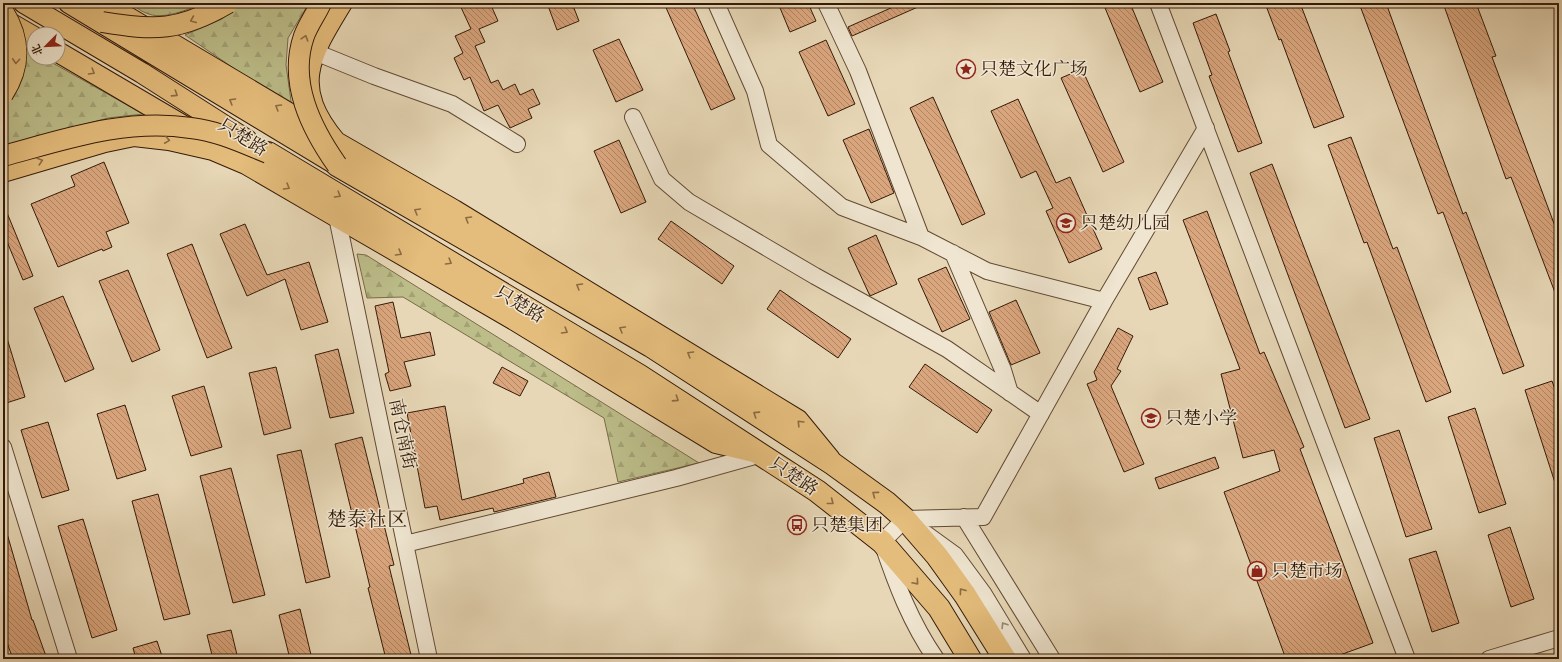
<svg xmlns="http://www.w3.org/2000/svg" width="1562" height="662" font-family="'EB Garamond','Noto Serif SC',serif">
<defs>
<pattern id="forest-firs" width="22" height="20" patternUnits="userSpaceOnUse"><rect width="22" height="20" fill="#bcbd89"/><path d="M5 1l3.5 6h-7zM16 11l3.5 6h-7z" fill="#a2a275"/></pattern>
<pattern id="building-back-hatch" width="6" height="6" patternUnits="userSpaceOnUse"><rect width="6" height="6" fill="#daa67e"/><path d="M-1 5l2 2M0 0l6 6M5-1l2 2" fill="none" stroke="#b28665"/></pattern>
</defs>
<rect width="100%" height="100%" fill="#e7d7b6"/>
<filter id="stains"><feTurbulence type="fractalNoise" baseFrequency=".005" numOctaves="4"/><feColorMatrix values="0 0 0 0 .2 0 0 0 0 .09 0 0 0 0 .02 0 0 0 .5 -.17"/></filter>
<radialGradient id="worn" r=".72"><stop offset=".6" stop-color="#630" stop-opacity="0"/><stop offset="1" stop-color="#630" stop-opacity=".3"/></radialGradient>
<path fill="url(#forest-firs)" stroke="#786c48" d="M130 3H205C188 9 163 21 146 13 140 11 135 6 130 3Z
M240 3H309L288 38 286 65 292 108 185 35 222 19Z
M25 47 34 52V58H44L143 114 108 118 3 146V107C21 87 25 74 25 47Z
M357 254 366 255 699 463 618 482 604 418 403 297 367 298Z"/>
<path fill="url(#building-back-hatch)" stroke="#341a07" d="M459 3H490L498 21 479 29 485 42 475 46 491 83 498 80 503 90 515 84 520 95 533 89 540 104 528 109 532 118 510 128 498 105 484 111 470 77 464 80 454 58 463 53 455 36 471 29Z
M547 3H572L579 21 557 30Z
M664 3H692L735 99 711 110Z
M778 3H808L816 21 790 32Z
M902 3H927L852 36 848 27Z
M1103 3H1130L1163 82 1140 92Z
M1265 3H1300L1344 117 1314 128 1281 39 1279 40Z
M1359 3H1386L1463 214 1466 212 1524 366 1503 374 1443 212 1438 214Z
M1443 3H1476L1496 56 1492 57 1559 237V303L1511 177 1506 179Z
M1216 14 1230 51 1228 52 1262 143 1238 152 1209 76 1212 75 1193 23Z
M619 39 643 90 616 102 593 50Z
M826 40 855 104 828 116 799 52Z
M1082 69 1124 162 1103 172 1061 78Z
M933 97 985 214 962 225 910 108Z
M1018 99 1056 183 1070 177 1102 249 1069 263 1046 211 1053 208 1036 171 1021 178 991 111Z
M869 129 894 193 871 203 843 140Z
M1351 137 1393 249 1397 247 1451 392 1426 402 1367 242 1364 243 1328 145Z
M619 140 646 202 621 213 594 151Z
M104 162 129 223 106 232 112 247 103 251 102 249 58 267 31 204 75 186 71 176Z
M1272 164 1370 419 1345 428 1250 173Z
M3 203 33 276 23 280 3 232Z
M1207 211 1260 354 1264 352 1304 447 1300 449 1373 643 1329 659H1286L1224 492 1280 471 1274 450 1243 458 1221 374 1240 369 1183 220Z
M671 221 734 266 722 284 658 239Z
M245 224 267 275 309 262 328 322 301 330 285 279 247 296 220 234Z
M876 235 897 284 870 296 848 248Z
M192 244 232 348 207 358 167 254Z
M946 267 970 319 942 332 918 279Z
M128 270 160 350 132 362 99 281Z
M1156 272 1168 304 1150 310 1138 278Z
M780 290 851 339 838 358 767 309Z
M63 296 94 369 65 382 34 308Z
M1016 300 1040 353 1011 365 989 312Z
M393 302 401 338 430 332 435 355 404 362 411 386 390 391 385 374 389 372 375 306Z
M1118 328 1133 336 1117 369 1121 371 1111 386 1144 464 1124 472 1087 384 1097 380 1094 372Z
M6 335 25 397 3 404V336Z
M338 349 354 413 330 418 315 355Z
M925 364 992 410 977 433 909 387Z
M276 367 291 428 264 435 249 373Z
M502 367 528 381 520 396 493 383Z
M1552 381 1559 401V488L1557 489 1525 390Z
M204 386 222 447 191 456 172 396Z
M125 405 146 470 117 479 97 414Z
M445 406 462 500 524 483 523 479 549 472 556 497 494 512 493 508 440 520 437 506 425 508 407 413Z
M1475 408 1506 504 1479 513 1448 417Z
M48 422 69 490 42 498 21 430Z
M1399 430 1432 529 1406 537 1374 438Z
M362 437 394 565 389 566 412 659H386L368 588 370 587 335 444Z
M301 450 330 577 306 583 277 455Z
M1215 457 1219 468 1159 489 1155 478Z
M231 468 265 595 233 603 200 476Z
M158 494 190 614 164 620 132 501Z
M83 519 117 630 92 638 58 526Z
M1510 527 1534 599 1511 607 1488 535Z
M3 530H6L32 620H33L47 659H13L3 632Z
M1436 551 1459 623 1432 632 1409 559Z
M300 609 312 659H290L279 615Z
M231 630 238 659H213L207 635Z
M157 641 163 659H136L133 648Z"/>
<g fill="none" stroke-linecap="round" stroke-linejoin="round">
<g stroke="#614933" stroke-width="18">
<path id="minor" d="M716 3 755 91 769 145 842 207 921 237 987 271 1104 301
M826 3 858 71 921 237
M1158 3 1407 659
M315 52 374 76 452 104 517 144
M633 117 662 179 689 202 815 276 947 349 1041 414
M337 217 429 659
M953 253 1003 370 1010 393
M3 447 69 659
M964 517 1052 659
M926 534 955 555 983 593 1023 659
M405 544 676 478 762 454
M936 659C911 623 896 584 882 542L905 519 983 517 1104 301 1206 128
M1489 659 1559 638"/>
</g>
<g stroke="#341a07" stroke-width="22">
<path id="major" d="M24 3 142 73 247 140
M69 3 337 165
M104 3 324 134
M342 3C309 57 290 87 336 142L454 210 798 420 830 459
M3 19 34 37
M58 52 189 129
M3 172 105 142 134 136 169 140 213 150 246 164 337 217 516 321 716 443 754 452"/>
</g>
<g stroke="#341a07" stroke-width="24">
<path id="highway" d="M268 153 640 376 817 491 882 542 939 608 970 659
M337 165 651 346 833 464 887 503 905 519 937 556 965 595 1005 659"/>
</g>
<use href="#minor" stroke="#efe5d0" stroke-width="16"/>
<use href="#major" stroke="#e4bc7b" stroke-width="20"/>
<use href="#highway" stroke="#e4bc7b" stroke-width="22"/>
<g stroke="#341a07" stroke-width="22" stroke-linecap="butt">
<path id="major-bridge" d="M321 3C316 14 308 25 304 36 288 82 311 128 337 165
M3 11C21 40 21 66 3 94
M102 22C155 31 180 31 228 3
M3 156C66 139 125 118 191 128 218 131 243 143 268 153"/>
</g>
<use href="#major-bridge" stroke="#e4bc7b" stroke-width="20"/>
</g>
<defs><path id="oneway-chevron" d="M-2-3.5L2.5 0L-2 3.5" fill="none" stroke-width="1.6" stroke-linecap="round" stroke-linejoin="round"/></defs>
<g stroke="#8c6b41">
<use href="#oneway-chevron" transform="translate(193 20) rotate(157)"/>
<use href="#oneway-chevron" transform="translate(305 38) rotate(-72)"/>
<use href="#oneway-chevron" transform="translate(16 61) rotate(94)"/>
<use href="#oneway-chevron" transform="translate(92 72) rotate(31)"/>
<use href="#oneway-chevron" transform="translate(175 94) rotate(33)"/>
<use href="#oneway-chevron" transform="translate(232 101) rotate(-149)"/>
<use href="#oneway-chevron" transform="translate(278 107) rotate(-149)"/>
<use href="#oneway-chevron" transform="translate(167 140) rotate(8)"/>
<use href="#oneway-chevron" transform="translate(40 161) rotate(-17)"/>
<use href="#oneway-chevron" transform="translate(287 187) rotate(30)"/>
<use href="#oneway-chevron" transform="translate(338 195) rotate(31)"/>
<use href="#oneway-chevron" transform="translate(417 211) rotate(-150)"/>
<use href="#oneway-chevron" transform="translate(468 219) rotate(-149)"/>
<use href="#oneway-chevron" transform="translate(399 253) rotate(30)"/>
<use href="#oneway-chevron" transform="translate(449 262) rotate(31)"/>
<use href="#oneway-chevron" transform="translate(579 286) rotate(-149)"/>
<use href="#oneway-chevron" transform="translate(622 329) rotate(-150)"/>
<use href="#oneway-chevron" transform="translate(565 331) rotate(31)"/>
<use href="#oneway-chevron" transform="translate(690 354) rotate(-149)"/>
<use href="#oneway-chevron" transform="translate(676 399) rotate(33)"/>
<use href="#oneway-chevron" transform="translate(756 414) rotate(-147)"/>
<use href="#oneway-chevron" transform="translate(800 423) rotate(-134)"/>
<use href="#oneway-chevron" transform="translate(875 494) rotate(-144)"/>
<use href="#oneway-chevron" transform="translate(831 502) rotate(38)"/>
<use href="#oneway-chevron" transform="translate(916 582) rotate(49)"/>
<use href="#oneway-chevron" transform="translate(962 591) rotate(-126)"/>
</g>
<use stroke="#9b8a76" href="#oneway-chevron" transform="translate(1004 625) rotate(-122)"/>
<defs>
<g id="sight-ring" transform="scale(1)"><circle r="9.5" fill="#efe5d0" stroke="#8f2418" stroke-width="1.5"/><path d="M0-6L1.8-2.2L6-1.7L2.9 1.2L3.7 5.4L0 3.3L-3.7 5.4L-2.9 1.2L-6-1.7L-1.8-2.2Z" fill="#8f2418"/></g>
<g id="school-ring" transform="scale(1)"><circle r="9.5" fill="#efe5d0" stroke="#8f2418" stroke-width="1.5"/><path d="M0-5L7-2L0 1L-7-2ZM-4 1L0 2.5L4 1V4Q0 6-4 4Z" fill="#8f2418"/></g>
<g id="bus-ring" transform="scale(1)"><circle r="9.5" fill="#efe5d0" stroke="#8f2418" stroke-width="1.5"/><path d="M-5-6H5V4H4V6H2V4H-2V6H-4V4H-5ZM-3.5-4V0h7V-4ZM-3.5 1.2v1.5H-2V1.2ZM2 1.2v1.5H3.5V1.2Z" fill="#8f2418"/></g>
<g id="shop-ring" transform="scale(1)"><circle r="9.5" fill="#efe5d0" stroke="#8f2418" stroke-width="1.5"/><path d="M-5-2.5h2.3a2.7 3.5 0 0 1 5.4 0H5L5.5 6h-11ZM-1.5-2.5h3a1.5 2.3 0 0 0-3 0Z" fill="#8f2418"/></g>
</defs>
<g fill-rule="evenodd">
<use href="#sight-ring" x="966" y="69"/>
<use href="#school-ring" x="1066" y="223"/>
<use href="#school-ring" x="1151" y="418"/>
<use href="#bus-ring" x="797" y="525"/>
<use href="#shop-ring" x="1257" y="571"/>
</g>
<g text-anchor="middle" stroke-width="3" stroke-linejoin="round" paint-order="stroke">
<g font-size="18" fill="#341a07" stroke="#efe5d0" text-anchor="start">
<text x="980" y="75">只楚文化广场</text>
<text x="1080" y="229">只楚幼儿园</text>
<text x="1165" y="424">只楚小学</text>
<text x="811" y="531">只楚集团</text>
<text x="1271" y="577">只楚市场</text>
</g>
<g font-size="18" fill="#341a07" stroke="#efe5d0">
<text transform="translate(243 137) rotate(32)" y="6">只楚路</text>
<text transform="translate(520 304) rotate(31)" y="6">只楚路</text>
<text transform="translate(403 434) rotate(78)" y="6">南仓南街</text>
<text transform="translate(794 476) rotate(34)" y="6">只楚路</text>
</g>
<g font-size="20" fill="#341a07" stroke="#efe5d0">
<text x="367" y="526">楚泰社区</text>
</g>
</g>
<rect width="1562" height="662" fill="none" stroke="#e7d7b6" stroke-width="16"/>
<rect x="4" y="4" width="1554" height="654" fill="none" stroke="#341a07" stroke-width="2"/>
<rect x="8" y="8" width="1546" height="646" fill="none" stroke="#341a07"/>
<g transform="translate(46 46) rotate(246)"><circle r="19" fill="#efe5d0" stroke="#a49480"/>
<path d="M0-3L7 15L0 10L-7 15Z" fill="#8f2418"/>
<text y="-6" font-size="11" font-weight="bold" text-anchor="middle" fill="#341a07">北</text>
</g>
<rect width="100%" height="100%" filter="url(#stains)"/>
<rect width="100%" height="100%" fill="url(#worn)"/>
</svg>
